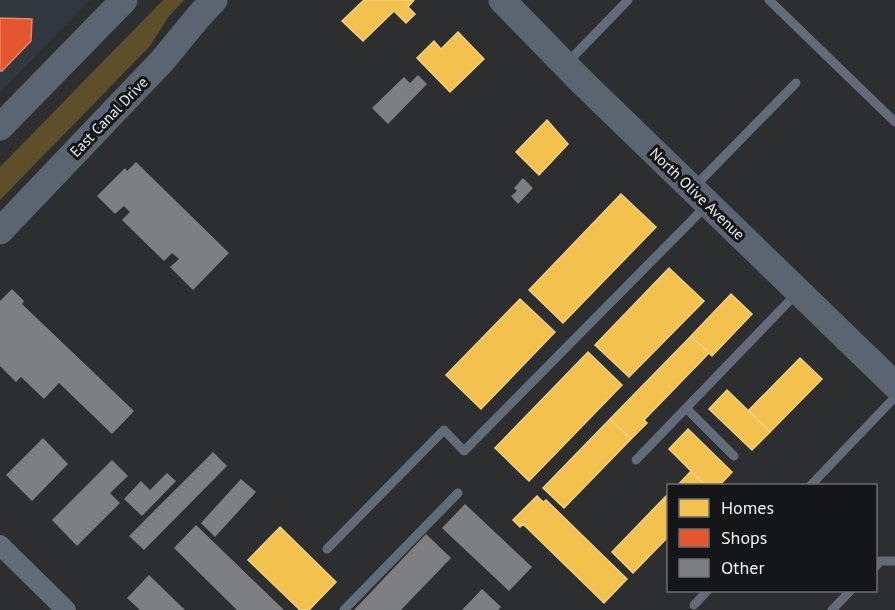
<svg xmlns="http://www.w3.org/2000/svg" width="895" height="610" font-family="'PT Sans',sans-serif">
<rect width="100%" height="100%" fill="#2c2e30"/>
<path fill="#31373f" d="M0 0H90L0 92Z"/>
<path fill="#5e4f2a" d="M163 0H184L169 16 150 46 0 200V167Z"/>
<path fill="#f2c14e" stroke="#f1cf80" stroke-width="1.5" d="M364 0H414L408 7 415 14 406 23 394 11 363 41 342 21Z
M458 32 484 59 450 92 417 58 434 41 441 49Z
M547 120 568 144 539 175 516 152Z
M621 194 656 227 563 323 529 290Z
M669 268 704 301 629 377 595 345Z
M731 294 752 314 712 356 691 336Z
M520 299 555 332 481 409 446 375Z
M691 336 709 353 644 420 647 423 631 439 610 419Z
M588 352 622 385 529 481 495 448Z
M800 358 822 379 770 432 748 411Z
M727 390 770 432 752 450 709 409Z
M610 419 631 439 564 508 543 488Z
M688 429 732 472 719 486H706L669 449Z
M691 471 706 486H677Z
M668 494V537L633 573 612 552Z
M537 496 543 502 546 500 627 579 604 603 523 524 520 527 513 520Z
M280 527 336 582 309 610H300L248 560Z"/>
<path fill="#e4572e" stroke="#e78569" stroke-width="1.5" d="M0 18 32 19 31 41 2 71H0Z"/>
<path fill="#7d7f81" d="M418 75 427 84 388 124 372 108 404 77 410 83Z
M136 162 229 253 193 290 170 267 179 259 172 253 164 261 122 220 130 212 124 206 115 214 97 196 125 168 127 171Z
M523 178 533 188 518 204 511 196 517 191 514 188Z
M12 289 24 301 22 304 134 411 112 434 59 383 44 399 21 377 16 382 0 366V301Z
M43 438 68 464 32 501 6 475Z
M213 452 227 466 144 550 129 536Z
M112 460 128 476 110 493 120 503 77 546 52 520Z
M167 473 176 481 142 516 124 499 141 481 150 490Z
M241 479 256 492 215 537 201 523Z
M465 504 532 567 509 591 442 528Z
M196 525 284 610H237L174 548Z
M426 534 451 558 401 610H354Z
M149 575 185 610H140L127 598Z
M482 589 501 607 498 610H462Z"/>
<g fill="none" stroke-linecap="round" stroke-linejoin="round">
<path stroke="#626c78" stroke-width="9" d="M769 0 895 122
M567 63 628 0
M694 187 796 83
M686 408 734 456
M636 460 797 293
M810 486 895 397
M327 549 444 430 464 451 706 206
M876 566 880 561H895
M694 605 708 590
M344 610 458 493
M832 610 851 590"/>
<path stroke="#626c78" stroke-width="20" d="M0 545 66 610"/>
<path stroke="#5b6571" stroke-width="27" d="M502 0 580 80 895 385
M0 127 124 0
M0 231 162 61 199 16 214 0"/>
</g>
<g text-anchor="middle" stroke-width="6" stroke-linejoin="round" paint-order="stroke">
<g font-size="15" fill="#eff1f4" stroke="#141618">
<text transform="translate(109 117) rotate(-46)" y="5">East Canal Drive</text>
<text transform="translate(697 194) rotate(44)" y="5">North Olive Avenue</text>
</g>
</g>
<rect x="667" y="484" width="210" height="108" fill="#141618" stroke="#6c6e70" stroke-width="1.5"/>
<rect x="679" y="499" width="30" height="18" fill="#f2c14e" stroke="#6c6e70" stroke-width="1.5"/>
<text x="721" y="514" font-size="18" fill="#eff1f4">Homes</text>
<rect x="679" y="529" width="30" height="18" fill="#e4572e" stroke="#6c6e70" stroke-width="1.5"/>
<text x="721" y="544" font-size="18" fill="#eff1f4">Shops</text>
<rect x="679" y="559" width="30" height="18" fill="#7d7f81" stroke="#6c6e70" stroke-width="1.5"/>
<text x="721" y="574" font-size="18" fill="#eff1f4">Other</text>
</svg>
